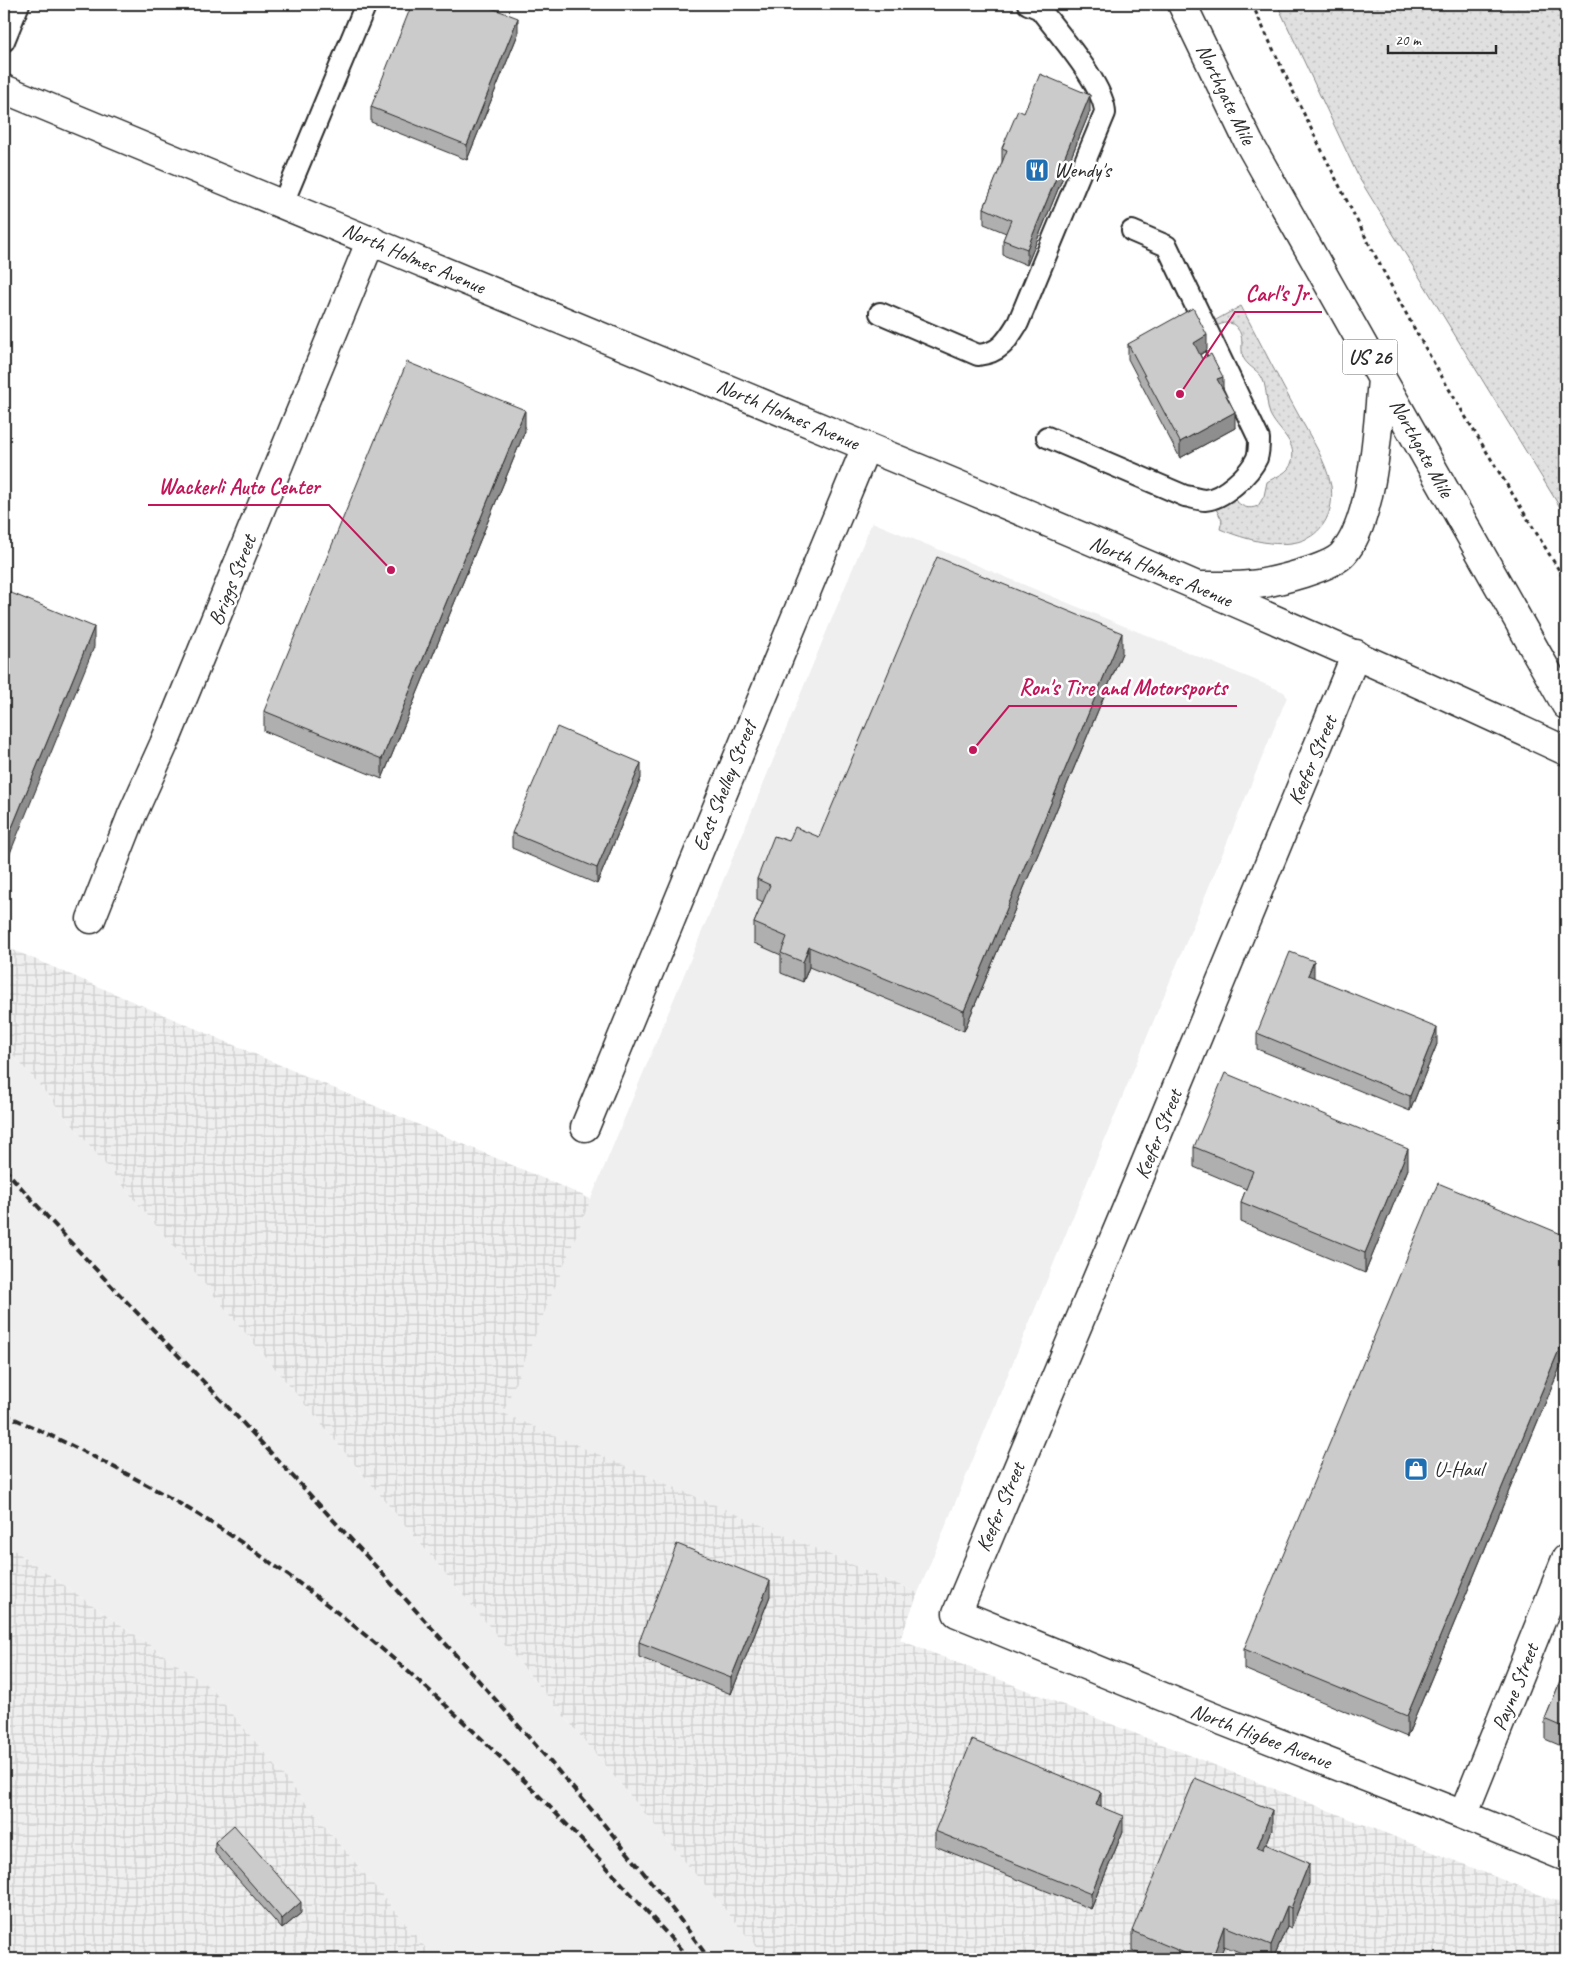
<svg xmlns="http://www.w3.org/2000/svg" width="1570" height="1963" font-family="Caveat,sans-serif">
<defs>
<pattern id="industrial-grid" width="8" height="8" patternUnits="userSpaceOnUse" patternTransform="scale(1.25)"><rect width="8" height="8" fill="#efefef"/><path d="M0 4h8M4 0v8" fill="none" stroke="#cdcdcd"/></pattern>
<pattern id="grass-dots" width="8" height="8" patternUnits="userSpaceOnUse" patternTransform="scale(1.25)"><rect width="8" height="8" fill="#e0e0e0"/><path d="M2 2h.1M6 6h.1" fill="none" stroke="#c0c0c0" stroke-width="1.8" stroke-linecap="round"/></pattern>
</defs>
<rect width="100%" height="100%" fill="#fff"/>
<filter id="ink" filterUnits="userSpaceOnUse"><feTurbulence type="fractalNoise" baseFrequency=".02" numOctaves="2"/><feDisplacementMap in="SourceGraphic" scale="10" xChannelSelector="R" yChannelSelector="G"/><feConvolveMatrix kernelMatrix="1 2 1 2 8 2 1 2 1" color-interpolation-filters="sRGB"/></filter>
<g filter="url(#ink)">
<path fill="#efefef" d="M872 522 1284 692 1287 697 918 1593 502 1413Z
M4 1045 35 1080 766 1959H435L211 1688 4 1543Z"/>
<path fill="url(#industrial-grid)" d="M4 946 591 1199 503 1413 918 1593 900 1640 1566 1905V1959H766L35 1080 4 1045Z
M4 1543 211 1688 435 1959H4Z"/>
<path fill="url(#grass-dots)" stroke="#868686" d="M1277 4H1566V517L1359 178Z
M1241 306C1260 342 1278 378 1298 414 1310 437 1326 460 1331 486 1334 506 1327 528 1308 538 1283 551 1244 539 1220 529L1222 520 1216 509 1234 499C1242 507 1248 510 1258 506L1264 496 1267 482C1276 476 1289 474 1292 461 1297 441 1277 430 1270 414 1266 404 1267 384 1261 376 1256 369 1247 366 1243 357 1240 347 1245 337 1237 328 1231 320 1224 323 1216 326L1214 321Z"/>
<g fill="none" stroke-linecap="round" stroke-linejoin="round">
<g stroke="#2b2b2b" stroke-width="24">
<path id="lane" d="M4 41 19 4
M283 203 366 4
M880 313 978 355C1000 353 1007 341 1018 323L1105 113C1105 86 1057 32 1040 9L1028 4
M1047 437 1185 496C1192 497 1199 500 1205 500 1223 499 1250 474 1257 458 1259 452 1259 446 1259 439L1167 246 1132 231"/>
</g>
<g stroke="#2b2b2b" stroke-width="31">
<path id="street" d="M1356 654 1136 1186 957 1613 1215 1718 1463 1815 1566 1857
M91 919 132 815 164 744 371 240
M585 1127 866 447
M1463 1815 1566 1559"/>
</g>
<g stroke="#2b2b2b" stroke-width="31">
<path id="primary" d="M4 89C280 202 555 319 831 432 1078 534 1324 638 1566 751"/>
</g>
<g stroke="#2b2b2b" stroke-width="31">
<path id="highway" d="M1182 4 1249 143 1566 705
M1198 586C1217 586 1239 587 1258 584 1277 581 1331 568 1343 554 1374 520 1378 424 1382 379"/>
</g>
<path stroke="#2b2b2b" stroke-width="3" stroke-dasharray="4 4" stroke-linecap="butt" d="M1252 4C1304 116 1358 227 1418 335 1465 419 1517 500 1566 582"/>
<use href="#lane" stroke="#fff" stroke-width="20"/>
<use href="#street" stroke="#fff" stroke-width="28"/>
<use href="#primary" stroke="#fff" stroke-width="28"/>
<use href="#highway" stroke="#fff" stroke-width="28"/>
<path stroke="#2b2b2b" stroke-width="4" stroke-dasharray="8 4" stroke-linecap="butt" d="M4 1168C75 1250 151 1327 226 1405 325 1510 422 1616 517 1724 584 1800 650 1876 709 1959
M4 1414C97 1456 188 1503 271 1563 428 1674 563 1815 689 1959"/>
</g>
<path fill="#afafaf" stroke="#2b2b2b" d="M518 34 467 160 371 122V107Z
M1090 111 1027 265 1003 255V240L1006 233 984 224V208L1002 164V148L1024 113Z
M1128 344 1207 350 1200 355 1223 390 1235 428 1180 458 1128 359Z
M525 431 382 779 264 731V711Z
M1122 653 964 1031 809 967 803 982 781 973V955L754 943V923L763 902 757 899V879L789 841 819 837Z
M641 778 597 884 512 848V833Z
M1314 977V978L1437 1044 1410 1111 1257 1049V1033Z
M1194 1147 1408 1169 1365 1273 1241 1222V1202L1246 1189 1194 1167Z
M1566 1236V1353L1407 1737 1244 1669V1649Z
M770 1596 731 1694 639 1657V1642Z
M1566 1667V1748L1545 1739V1719Z
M1101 1807 1123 1831 1091 1909 935 1846V1831Z
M1272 1830 1266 1845 1309 1883 1291 1928 1287 1926 1273 1959H1257L1224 1946 1219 1959H1152L1132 1951V1931Z
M215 1842 301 1913 282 1929 215 1853Z"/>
<path fill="#8e8e8e" stroke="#2b2b2b" d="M518 18V34L467 160V145Z
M1090 95V111L1027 265V249Z
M1207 335V350L1194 358V343Z
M1223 377V392L1217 379Z
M525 410V431L382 779V759Z
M1235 412V428L1180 458V442Z
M94 627V647L4 868V847Z
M1122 633V653L964 1031V1011Z
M641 763V778L597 884V868Z
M809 947V967L803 982V962Z
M1314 961V977L1308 991V975Z
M1437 1028V1044L1410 1111V1096Z
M1408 1149V1169L1365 1273V1253Z
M1566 1333V1353L1407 1737V1716Z
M770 1581V1596L731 1694V1678Z
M1101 1792V1808L1096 1805Z
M1272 1810V1830L1257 1868V1848Z
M1123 1816V1831L1091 1909V1894Z
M1309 1863V1883L1291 1928V1908Z
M301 1902V1913L282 1929V1919Z
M1287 1906V1926L1273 1959H1271V1945Z
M1224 1926V1946L1219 1959H1212Z"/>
<path fill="#cbcbcb" stroke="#2b2b2b" d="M412 4H481L518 18 467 145 371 107Z
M1040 74 1090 95 1027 249 1003 240 1011 220 984 208 1007 150 1002 148 1018 110 1024 113Z
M1193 308 1207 335 1194 343 1202 359 1211 354 1223 377 1217 379 1235 412 1180 442 1128 344Z
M407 362 525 410 382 759 264 711Z
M937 557 1122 633 964 1011 809 947 803 962 781 953 787 937 754 923 770 885 757 879 774 836 789 841 795 827 819 837Z
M4 590 94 627 4 847Z
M557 727 641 763 597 868 512 833Z
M1290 952 1314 961 1308 975 1437 1028 1410 1096 1257 1033Z
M1225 1073 1408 1149 1365 1253 1241 1202 1253 1171 1194 1147Z
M1438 1183 1566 1236V1333L1407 1716 1244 1649Z
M677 1544 770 1581 731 1678 639 1642Z
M1566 1667V1728L1545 1719Z
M972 1740 1101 1792 1096 1805 1123 1816 1091 1894 935 1831Z
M1195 1778 1272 1810 1257 1848 1262 1850 1265 1844 1309 1863 1291 1908 1287 1906 1271 1945 1224 1926 1212 1959H1199L1132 1931Z
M234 1825 301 1902 282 1919 215 1842Z"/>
</g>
<defs>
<g id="restaurant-square" transform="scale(1.25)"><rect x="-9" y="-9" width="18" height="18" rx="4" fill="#1f6fb2" stroke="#fff"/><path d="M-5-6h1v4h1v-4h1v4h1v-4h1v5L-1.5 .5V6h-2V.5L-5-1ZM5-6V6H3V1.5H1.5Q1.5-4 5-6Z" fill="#fff"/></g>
<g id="shop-square" transform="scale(1.25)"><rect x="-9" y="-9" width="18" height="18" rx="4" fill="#1f6fb2" stroke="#fff"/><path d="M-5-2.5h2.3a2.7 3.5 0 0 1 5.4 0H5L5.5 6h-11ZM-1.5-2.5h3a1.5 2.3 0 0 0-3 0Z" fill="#fff"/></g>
</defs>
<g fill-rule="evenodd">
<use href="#restaurant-square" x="1037" y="170"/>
<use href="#shop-square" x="1416" y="1469"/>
</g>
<g text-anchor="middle" stroke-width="5" stroke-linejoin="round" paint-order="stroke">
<rect fill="#fff" stroke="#6b6b6b" stroke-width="1" x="1342.5" y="339.5" width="55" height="35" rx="4"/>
<g font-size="20" font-weight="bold" fill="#2b2b2b">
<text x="1370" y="364">US 26</text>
</g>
<g font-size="21" fill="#2b2b2b" stroke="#fff">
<text transform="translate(1226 94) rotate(64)" y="7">Northgate Mile</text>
<text transform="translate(414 258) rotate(23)" y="7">North Holmes Avenue</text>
<text transform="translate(788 414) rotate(23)" y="7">North Holmes Avenue</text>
<text transform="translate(1422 448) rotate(61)" y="7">Northgate Mile</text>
<text transform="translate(1161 571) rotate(23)" y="7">North Holmes Avenue</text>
<text transform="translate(232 580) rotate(-68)" y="7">Briggs Street</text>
<text transform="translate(1312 760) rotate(-67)" y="7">Keefer Street</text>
<text transform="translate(724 786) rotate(-68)" y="7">East Shelley Street</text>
<text transform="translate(1158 1134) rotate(-68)" y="7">Keefer Street</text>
<text transform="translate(1000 1507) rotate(-67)" y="7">Keefer Street</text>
<text transform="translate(1515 1687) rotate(-68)" y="7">Payne Street</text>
<text transform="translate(1261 1736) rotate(21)" y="7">North Higbee Avenue</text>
</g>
<g font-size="21" fill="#2b2b2b" stroke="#fff" text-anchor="start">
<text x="1054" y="177">Wendy's</text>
<text x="1434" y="1476">U-Haul</text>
</g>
</g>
<path fill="none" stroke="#c2185b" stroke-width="2" d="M1180 394L1235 312H1322M391 570L329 505H148M973 750L1009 706H1237"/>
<g fill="#c2185b" stroke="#fff" stroke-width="2">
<circle cx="1180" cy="394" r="5"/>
<circle cx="391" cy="570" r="5"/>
<circle cx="973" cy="750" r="5"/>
</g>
<g font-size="22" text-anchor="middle" font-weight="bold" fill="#c2185b" stroke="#fff" stroke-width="5" stroke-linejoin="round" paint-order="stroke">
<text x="1279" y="301">Carl's Jr.</text>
<text x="239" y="494">Wackerli Auto Center</text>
<text x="1123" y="695">Ron's Tire and Motorsports</text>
</g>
<rect width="1570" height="1963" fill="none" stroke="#fff" stroke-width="20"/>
<rect x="10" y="10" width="1550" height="1943" fill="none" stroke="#2b2b2b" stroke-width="2" filter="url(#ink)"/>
<path d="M1388 45v8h108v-8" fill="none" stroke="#2b2b2b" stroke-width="2.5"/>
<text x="1395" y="45" font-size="15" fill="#2b2b2b" stroke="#ffffff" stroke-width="4" paint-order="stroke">20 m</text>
</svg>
